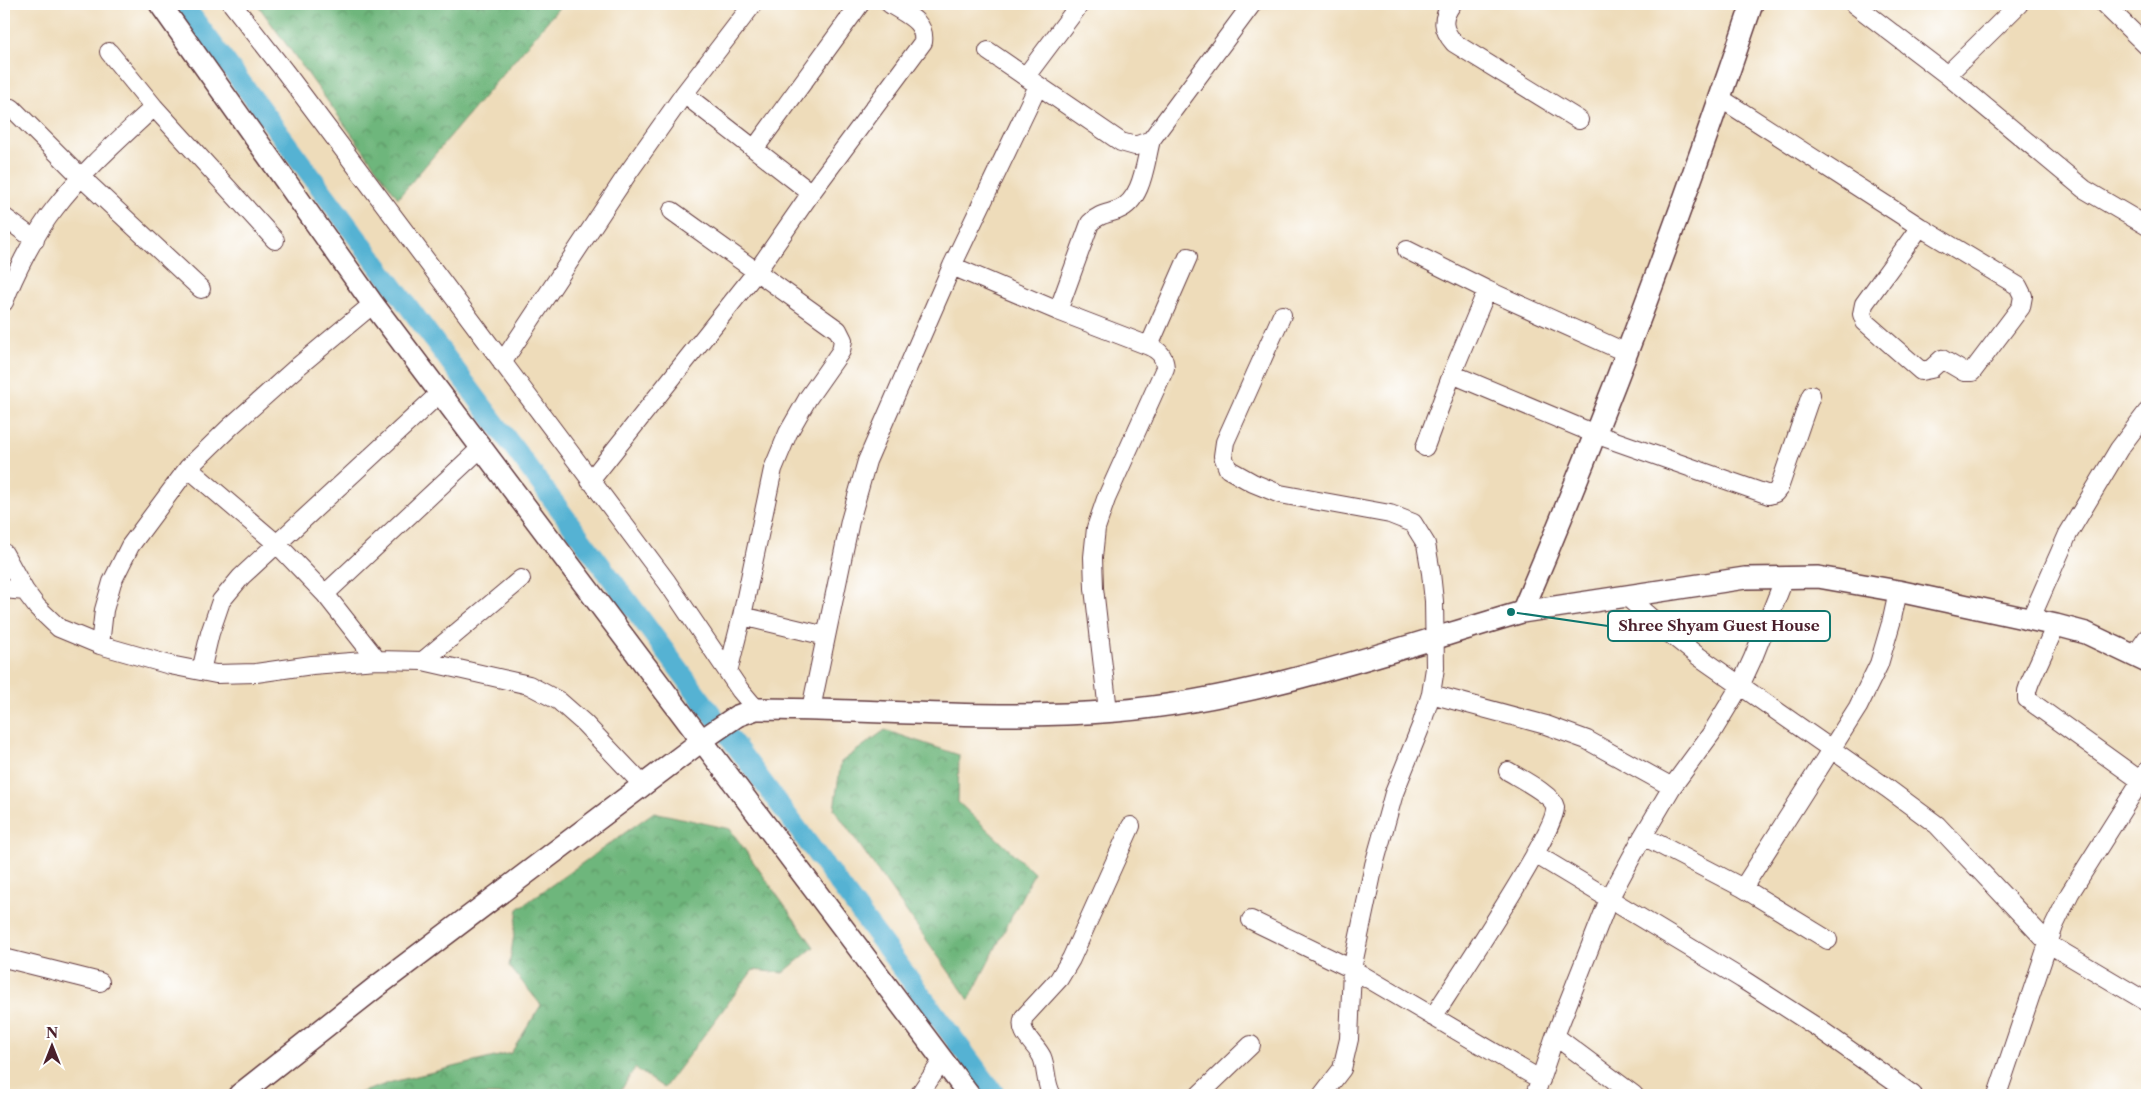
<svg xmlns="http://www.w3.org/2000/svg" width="2151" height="1099" font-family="'Libre Caslon Text',serif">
<defs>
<pattern id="forest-crowns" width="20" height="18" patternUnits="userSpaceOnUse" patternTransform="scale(1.25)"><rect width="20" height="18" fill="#6eb67b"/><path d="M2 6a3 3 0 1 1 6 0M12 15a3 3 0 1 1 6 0" fill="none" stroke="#5c9365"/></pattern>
</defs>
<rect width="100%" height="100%" fill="#fff"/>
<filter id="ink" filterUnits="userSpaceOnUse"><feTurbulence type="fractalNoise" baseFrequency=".02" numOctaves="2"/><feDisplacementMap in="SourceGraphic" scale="10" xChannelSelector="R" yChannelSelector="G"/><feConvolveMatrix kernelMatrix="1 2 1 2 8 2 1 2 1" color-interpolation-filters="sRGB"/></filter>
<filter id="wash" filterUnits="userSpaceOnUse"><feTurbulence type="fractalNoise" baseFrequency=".0096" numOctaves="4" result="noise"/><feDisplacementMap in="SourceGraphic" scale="20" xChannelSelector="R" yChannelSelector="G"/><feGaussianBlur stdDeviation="1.12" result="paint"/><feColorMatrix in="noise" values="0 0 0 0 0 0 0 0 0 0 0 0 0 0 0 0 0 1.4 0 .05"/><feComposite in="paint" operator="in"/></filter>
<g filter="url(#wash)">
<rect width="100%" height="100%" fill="#eedcba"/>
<path fill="url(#forest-crowns)" stroke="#5c6a53" d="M257 4H562L398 198Z
M885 730 959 755 958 802 1034 873 969 1000 834 809 841 762Z
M654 812 730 829 814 947 783 973 753 970 664 1088 635 1068 618 1095H353L392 1082 511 1053 541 1005 509 966 518 909Z"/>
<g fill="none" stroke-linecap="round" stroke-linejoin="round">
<path stroke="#55b2d3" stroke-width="20" d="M183 4 996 1095"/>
</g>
</g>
<g filter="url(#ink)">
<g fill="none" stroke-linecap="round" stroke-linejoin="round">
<g stroke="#633b40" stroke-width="20">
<path id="minor" d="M232 4 286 73 667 582 740 690 756 709
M1452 4C1441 19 1442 29 1454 43L1579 120
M1854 4 1947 75 2084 189 2147 226
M2104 4 2147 46
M988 51 1121 142 1135 146 1151 140 1252 4
M109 52 154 107 275 240
M1947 75 2019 4
M1026 76 1080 4
M684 94 811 193
M1720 98 1920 227 2018 286 2023 296 2021 307 1972 372H1964L1942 359 1931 369 1921 371 1865 322 1862 314 1864 304 1920 227
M12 108 81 177 201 289
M755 148 860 4
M672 211 838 330 843 340 841 351 808 398 788 433 773 469 742 616
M4 217 35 240
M1407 250 1487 290 1627 353
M952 266 1058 311 1149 346C1160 351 1164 356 1165 368L1106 499 1096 528 1093 557 1094 588 1108 711
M4 302C14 275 37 230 55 208 84 170 120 139 154 107
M1058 311 1090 223C1099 214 1107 214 1118 210 1143 200 1145 162 1151 140
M1282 315 1225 442 1223 456 1228 469 1253 483 1280 494 1390 514 1413 523 1426 544 1431 573 1434 601 1435 668 1431 694 1546 725 1587 740 1672 787
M1149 346 1188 257
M502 363 628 173 684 94 753 4
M1452 374 1595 434 1769 495 1775 493 1779 488 1811 395
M1425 447 1452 374 1487 290
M188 468 277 544 325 594 377 660
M590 481 757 271 811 193 923 42C926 21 905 14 890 4
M4 553 25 591
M4 589 25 591 37 607 59 628 100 645 170 665 216 674 256 673 312 665 377 660 423 661 529 685 559 701 584 723 643 785
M325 594 482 447
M1626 596 1660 626 1698 656 1887 788 1937 825 2049 944 2147 1002
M2031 618 2068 534 2119 449 2147 412
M2056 625 2030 682 2027 691V699L2141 781
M100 645 104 610 112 582 130 546 188 468 230 427 295 369 373 304
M2135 655 2147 638
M423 661 521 579
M201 671 210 633 221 601 241 577 440 393
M728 672 742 616 826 636
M811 709 850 521 867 461 952 266 1038 86
M1643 836 1672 787 1711 734 1740 686 1753 658 1785 577
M1535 854 1742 979 1818 1028 1913 1095
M1743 888 1858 707 1879 664 1891 623 1898 591
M1251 920 1352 969 1541 1080
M4 958 100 982
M1433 1017C1451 989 1558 829 1555 807 1553 795 1519 778 1508 771
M1555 1036 1634 1095
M919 1095 942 1061
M1052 1095C1045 1084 1047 1069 1042 1057 1036 1044 1017 1033 1024 1017L1059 979 1071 959 1131 826
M1199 1095 1251 1045
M1322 1095 1342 1069 1349 1039 1352 969 1374 865 1394 793 1421 726 1431 694
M1535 1095 1555 1036 1609 899 1643 836 1743 888 1828 940
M1997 1095 2054 926 2070 893 2147 771"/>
</g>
<g stroke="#633b40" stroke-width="24">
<path id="tertiary" d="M160 4 373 304 969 1095
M1522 612 1745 578 1818 577 1898 591 2056 625 2086 633 2147 662
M239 1095 376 987 712 733 737 716 756 709C876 709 996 721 1116 711 1255 699 1389 651 1522 612 1607 413 1683 209 1752 4"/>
</g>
<use href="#minor" stroke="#fff" stroke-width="18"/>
<use href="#tertiary" stroke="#fff" stroke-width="21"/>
</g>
</g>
<path fill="none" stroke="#0f766e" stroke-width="2" d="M1511 612L1608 626"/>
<circle fill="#0f766e" stroke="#fff" stroke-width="2" cx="1511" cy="612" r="5"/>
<rect fill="#fff" stroke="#0f766e" stroke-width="2" x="1608" y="611" width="222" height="30" rx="5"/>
<g font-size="15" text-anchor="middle" font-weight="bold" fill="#4a1f2b">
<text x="1719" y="631">Shree Shyam Guest House</text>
</g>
<rect width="2151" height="1099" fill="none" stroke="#fff" stroke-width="20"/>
<g transform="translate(52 1046)" stroke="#ffffff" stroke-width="4" paint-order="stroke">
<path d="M0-4L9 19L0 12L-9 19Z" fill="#4a1f2b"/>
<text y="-8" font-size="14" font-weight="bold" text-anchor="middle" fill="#4a1f2b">N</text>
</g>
</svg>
